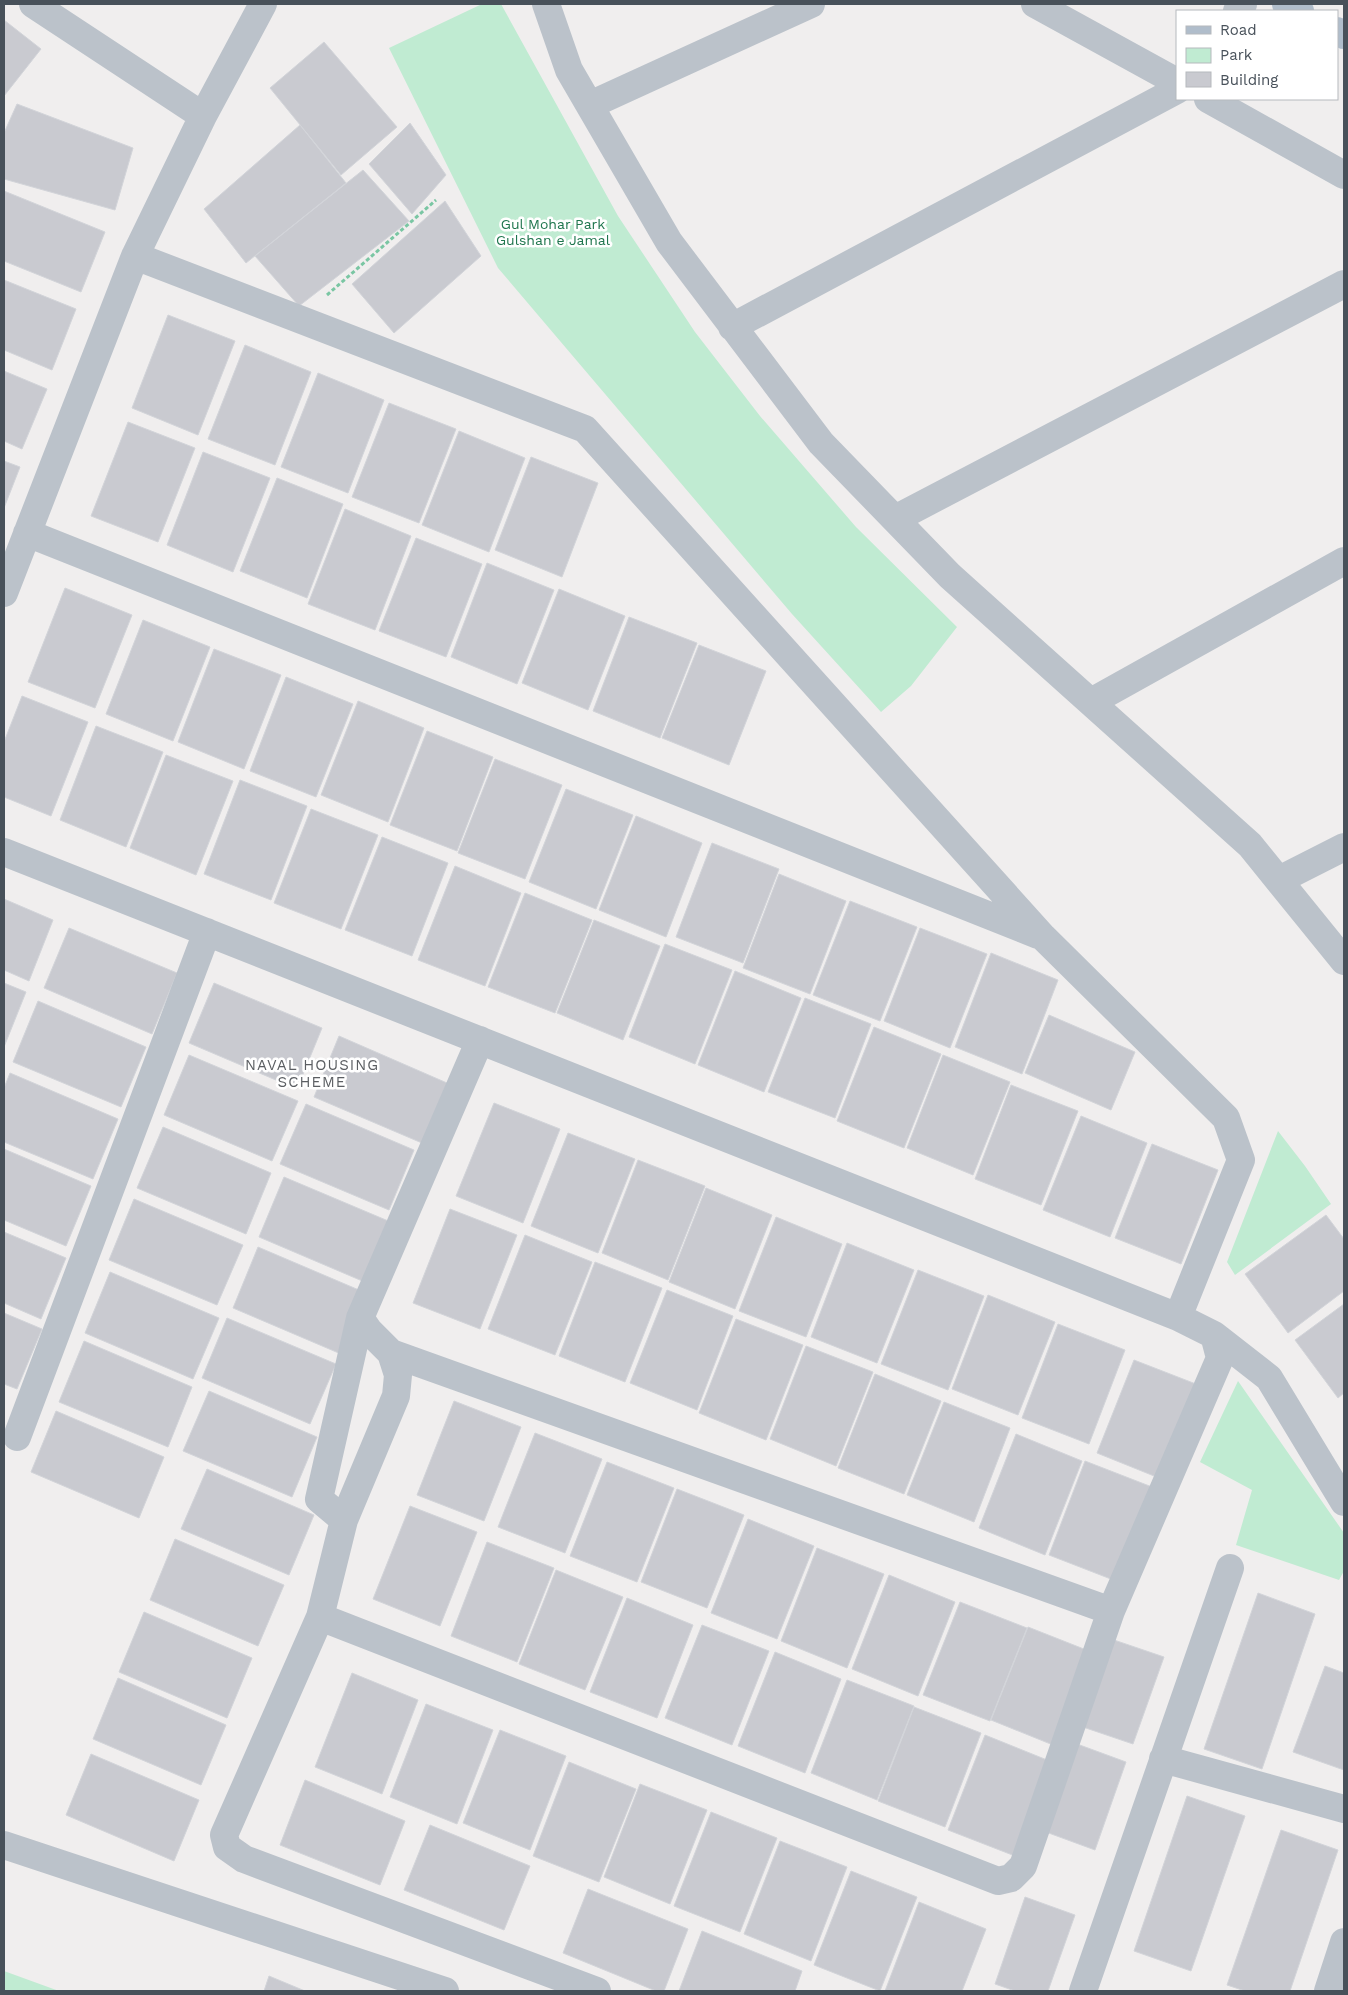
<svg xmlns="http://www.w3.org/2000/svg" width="1348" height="1995" font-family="'Work Sans',sans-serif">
<rect width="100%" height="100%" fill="#f0eeee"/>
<path fill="#c0ebd2" d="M482 4H501L618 216 695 332 760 416 856 527 957 627 911 686 881 712 792 614 498 268 389 48Z
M1278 1131 1305 1166 1331 1204 1235 1275 1227 1262Z
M1238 1381 1344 1533V1571L1339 1580 1236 1545 1252 1490 1200 1462Z
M4 1971 59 1991H4Z"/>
<path fill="#c9cad0" stroke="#d2d4d9" d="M4 20 41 49 4 96Z
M324 42 397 127 341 175 270 88Z
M17 104 133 148 115 210 4 179V133Z
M410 123 446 175 412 214 369 164Z
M300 125 346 183 246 263 204 209Z
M363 170 409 221 299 306 255 256Z
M4 191 105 232 81 292 4 261Z
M445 201 481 256 394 333 352 284Z
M4 280 76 309 52 370 4 350Z
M168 315 235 341 198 435 132 408Z
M245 345 311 372 275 465 208 439Z
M4 371 47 389 22 449 4 441Z
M318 373 384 400 348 493 281 467Z
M389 403 456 429 419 523 352 497Z
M128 422 195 448 158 542 91 516Z
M459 431 525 458 489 552 422 525Z
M203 452 270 478 233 572 167 545Z
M531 457 598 483 562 577 495 550Z
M4 461 20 467 4 508Z
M277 478 343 504 307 598 240 571Z
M345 509 411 536 375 630 308 604Z
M416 538 482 564 446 657 379 631Z
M487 563 554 590 517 684 451 657Z
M65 588 132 615 95 708 28 682Z
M559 589 625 616 588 710 522 683Z
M629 617 697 643 660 738 593 711Z
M143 620 210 647 173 741 106 714Z
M699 645 766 671 729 765 662 738Z
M214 649 281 675 244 769 178 742Z
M286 677 353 704 316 797 250 771Z
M22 696 88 722 51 816 4 797V742Z
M358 701 424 728 388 822 321 795Z
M96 726 163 752 126 847 60 820Z
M427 731 493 757 457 851 390 825Z
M166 755 233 781 196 875 130 848Z
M495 759 562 785 525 879 458 853Z
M240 780 307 806 271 900 204 874Z
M566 789 633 815 596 909 529 882Z
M311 809 378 835 341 929 274 903Z
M636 816 702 843 666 937 599 910Z
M382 837 448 863 412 956 345 930Z
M712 843 779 869 743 963 676 937Z
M455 866 521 893 485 986 418 960Z
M779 874 846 901 810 994 743 968Z
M525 893 592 920 555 1013 488 987Z
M4 899 53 920 29 981 4 970Z
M850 901 917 927 880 1021 813 995Z
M594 920 660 946 623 1040 557 1013Z
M69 928 177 973 152 1034 44 988Z
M920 928 987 954 950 1048 884 1021Z
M665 944 732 970 695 1064 629 1037Z
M991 953 1058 980 1022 1074 955 1047Z
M735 971 801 998 764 1092 698 1065Z
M4 983 26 992 4 1047Z
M214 983 322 1028 297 1089 189 1043Z
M805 998 871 1024 835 1118 768 1092Z
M38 1001 146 1047 121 1107 13 1062Z
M1049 1015 1135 1052 1111 1110 1025 1073Z
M874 1027 941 1054 904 1148 837 1121Z
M339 1036 447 1083 422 1143 314 1097Z
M189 1055 298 1101 272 1161 164 1115Z
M943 1055 1010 1082 973 1175 907 1148Z
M10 1073 118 1119 93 1179 4 1142V1088Z
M1011 1085 1078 1111 1041 1205 975 1179Z
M494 1103 560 1129 523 1223 456 1196Z
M306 1104 414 1150 389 1210 280 1164Z
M1081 1116 1147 1143 1110 1237 1043 1210Z
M163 1127 271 1173 246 1234 137 1188Z
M568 1133 635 1159 598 1253 531 1226Z
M1152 1144 1218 1170 1181 1264 1115 1238Z
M4 1149 91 1186 66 1246 4 1220Z
M638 1160 705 1186 668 1280 602 1253Z
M284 1177 393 1223 367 1283 259 1237Z
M706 1188 772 1215 735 1309 669 1282Z
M134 1199 243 1245 217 1305 109 1260Z
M450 1209 517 1235 480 1329 413 1303Z
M1326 1215 1344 1239V1291L1288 1333 1245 1274Z
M776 1217 842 1244 806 1337 739 1311Z
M4 1232 66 1258 41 1319 4 1303Z
M525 1235 592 1262 555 1355 488 1329Z
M847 1243 914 1270 877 1363 811 1337Z
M258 1247 366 1293 341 1354 233 1308Z
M595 1262 662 1288 625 1382 559 1356Z
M918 1270 984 1296 948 1390 881 1364Z
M110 1272 219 1318 193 1379 85 1333Z
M667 1290 733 1316 697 1410 630 1383Z
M988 1295 1055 1322 1018 1415 952 1389Z
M1344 1304V1393L1338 1398 1295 1340Z
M4 1313 42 1329 17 1389 4 1384Z
M227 1318 336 1364 310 1424 202 1378Z
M736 1319 803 1345 766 1440 699 1413Z
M1058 1324 1125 1350 1089 1444 1022 1418Z
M84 1341 192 1387 168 1447 59 1402Z
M806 1346 873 1372 836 1466 770 1439Z
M1134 1360 1201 1386 1164 1480 1097 1453Z
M875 1374 941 1401 904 1494 838 1468Z
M209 1391 317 1437 292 1497 183 1451Z
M454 1401 521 1427 484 1521 417 1495Z
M944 1402 1010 1428 974 1522 907 1495Z
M56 1411 164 1457 139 1518 31 1472Z
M535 1433 602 1459 565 1553 498 1527Z
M1016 1434 1082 1461 1045 1555 979 1528Z
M1085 1461 1152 1487 1116 1581 1049 1555Z
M607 1462 674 1488 637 1582 570 1556Z
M207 1469 314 1515 289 1575 181 1529Z
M677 1489 744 1515 707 1608 641 1582Z
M410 1506 477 1532 440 1626 373 1599Z
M748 1519 814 1546 777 1639 711 1613Z
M175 1539 284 1585 258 1646 150 1600Z
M487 1542 554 1568 517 1662 451 1636Z
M817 1548 884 1574 847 1668 781 1641Z
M556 1570 623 1597 585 1690 519 1664Z
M889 1575 955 1602 918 1696 852 1669Z
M1258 1593 1315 1614 1262 1769 1204 1749Z
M627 1598 693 1625 657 1718 590 1692Z
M960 1602 1027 1628 990 1721 923 1695Z
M144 1612 252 1658 227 1718 119 1672Z
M702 1625 769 1651 732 1745 665 1718Z
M1028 1627 1094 1653 1058 1747 991 1720Z
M1114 1640 1164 1657 1133 1744 1083 1727Z
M775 1652 841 1679 805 1773 738 1746Z
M1325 1666 1344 1673V1770L1293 1752Z
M352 1673 418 1700 382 1794 315 1767Z
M118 1678 226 1725 201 1785 93 1739Z
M847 1680 914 1706 877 1800 811 1773Z
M426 1704 493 1730 457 1824 390 1797Z
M914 1707 981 1733 945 1827 878 1801Z
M500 1730 566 1756 530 1850 463 1823Z
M985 1735 1052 1762 1015 1856 948 1830Z
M1077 1744 1126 1762 1095 1850 1046 1832Z
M91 1754 199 1800 174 1861 66 1815Z
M569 1762 636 1789 599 1882 533 1856Z
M305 1780 405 1821 380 1885 280 1845Z
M640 1784 707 1810 670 1904 604 1877Z
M1187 1796 1245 1816 1191 1971 1134 1951Z
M711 1812 777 1838 740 1932 674 1906Z
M430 1825 530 1866 504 1930 404 1890Z
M1281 1830 1338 1850 1290 1991H1245L1227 1985Z
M780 1841 847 1867 811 1961 744 1934Z
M851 1871 917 1897 880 1991 814 1965Z
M588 1889 688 1929 664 1991H656L563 1953Z
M1025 1897 1075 1915 1048 1991H1015L995 1984Z
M919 1902 986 1929 962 1991H885Z
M702 1931 802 1971 795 1991H679Z
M269 1976 305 1991H264Z"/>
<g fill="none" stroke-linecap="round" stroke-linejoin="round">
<path stroke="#7ac6a3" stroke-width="3" stroke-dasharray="4 2.5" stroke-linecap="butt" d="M327 295 436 200"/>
<path stroke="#bbc2ca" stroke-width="28" d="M33 4 203 116
M546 4 569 70 669 242 821 443 950 576 1250 845 1344 961
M1035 4 1177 82
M1237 11 1243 4
M1208 99 1344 175
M590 105 811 4
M135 256 585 429 1043 937 1226 1118 1241 1160 1178 1317 1214 1335 1269 1378 1344 1502
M732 327 1177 90
M895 519 1344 284
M27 533 1038 935
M4 593 135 256 203 116 263 4
M1091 702 1344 561
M4 852 1178 1317
M1279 880 1344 847
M480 1040 360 1318 319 1499 344 1520 320 1617 224 1835 227 1847 244 1859 597 1991
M391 1353 1111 1611
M17 1437 207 932
M344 1520 396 1396 398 1375 391 1353 369 1331 360 1318
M320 1617 998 1881 1011 1878 1023 1866 1111 1611 1220 1358 1214 1335
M1163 1759 1344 1809
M4 1845 445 1991
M1083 1991 1230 1568
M1328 1991 1344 1942"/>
<path stroke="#b0bdcb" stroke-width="28" d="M1286 4 1300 11
M1337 31 1344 35"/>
</g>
<g text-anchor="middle" stroke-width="5" stroke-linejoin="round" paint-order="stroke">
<g font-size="14" fill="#1e754d" stroke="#fff">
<text x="553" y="229">Gul Mohar Park<tspan x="553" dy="16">Gulshan e Jamal</tspan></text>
</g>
<g font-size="15" letter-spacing="1" fill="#5b5e62" stroke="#fff">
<text x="312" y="1070">NAVAL HOUSING<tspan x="312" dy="17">SCHEME</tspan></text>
</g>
</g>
<rect width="1348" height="1995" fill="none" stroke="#48515a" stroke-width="10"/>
<rect x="1176" y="10" width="162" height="90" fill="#ffffff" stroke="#b6b9bd"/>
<rect x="1186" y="26" width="25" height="8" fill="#b0bdcb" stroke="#b6b9bd"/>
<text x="1220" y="35" font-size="15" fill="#48515a">Road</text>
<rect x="1186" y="48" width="25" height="15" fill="#c0ebd2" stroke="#b6b9bd"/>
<text x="1220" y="60" font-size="15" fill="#48515a">Park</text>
<rect x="1186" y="72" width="25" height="15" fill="#c9cad0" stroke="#b6b9bd"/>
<text x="1220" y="85" font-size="15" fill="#48515a">Building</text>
</svg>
